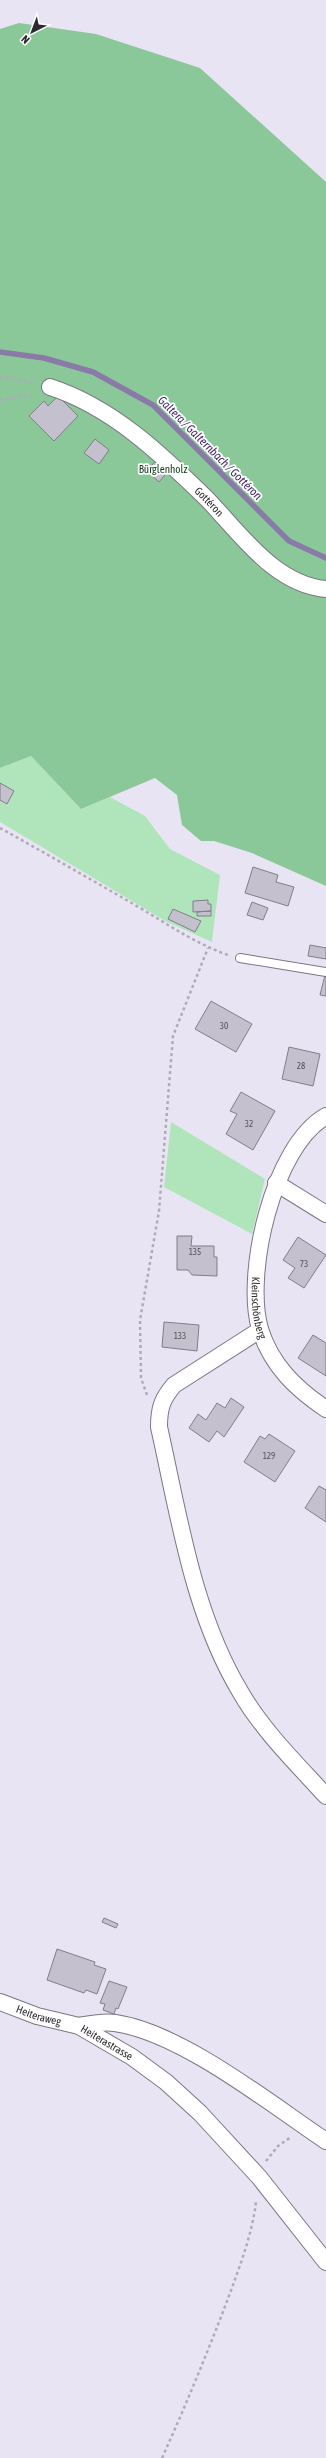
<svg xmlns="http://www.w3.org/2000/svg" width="326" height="2458" font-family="'Asap Condensed',sans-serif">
<rect width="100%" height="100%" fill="#e9e4f3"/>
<path fill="#b0e5bc" d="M31 756 81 809 110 797 145 816 170 849 220 875 212 942 167 922 0 822V768Z
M171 1122 265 1179 252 1234 164 1187Z"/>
<path fill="#8ac899" d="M19 23 96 34 200 68 326 182V886L252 853 214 841H201L182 825 177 795 155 778 81 809 31 756 0 768V29Z"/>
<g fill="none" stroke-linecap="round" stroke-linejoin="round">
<path stroke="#8a7aa7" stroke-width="5.5" d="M0 352 44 358 93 372 153 405 289 541 326 558"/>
</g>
<path fill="#c4c0ce" stroke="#817d8a" d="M58 396 78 416 54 441 29 416 44 401 48 406Z
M95 439 109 450 99 464 84 453Z
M157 459 170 469 159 482 147 471Z
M0 783 14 791 7 804 0 800Z
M253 867 278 875 276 882 294 887 288 906 245 893Z
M208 900V904H211V911L193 912V901Z
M252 902 268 908 263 920 247 915Z
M173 909 201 921 195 932 168 919Z
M211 911V916H197V912Z
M310 945 326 948V959L308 956Z
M325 975H326V996L320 995Z
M211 1001 252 1024 236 1052 195 1029Z
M289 1047 320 1054 313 1086 282 1079Z
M241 1092 275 1111 253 1150 226 1134 237 1114 230 1111Z
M177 1236H192L191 1246H214V1257H217V1276L192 1275 188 1270H177Z
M298 1237 326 1255 304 1288 288 1278 295 1268 283 1260Z
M164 1322 199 1325 197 1351 162 1347Z
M313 1335 326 1343V1376L298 1358Z
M231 1398 244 1407 224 1437 217 1431 209 1442 189 1428 198 1414 206 1420 217 1403 225 1408Z
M269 1434 295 1451 275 1482 244 1462 260 1436 265 1439Z
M319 1486 326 1490V1522L305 1508Z
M104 1918 118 1924 116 1928 102 1922Z
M57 1949 95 1962 94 1965 106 1969 97 1994 86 1990 84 1993 47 1980Z
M109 1981 127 1987 118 2009 116 2008 114 2014 103 2010 105 2004 100 2003Z"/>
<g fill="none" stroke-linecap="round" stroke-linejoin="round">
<g stroke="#7a7683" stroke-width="10">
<path id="service" d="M240 958 326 972"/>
</g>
<g stroke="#7a7683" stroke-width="18">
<g id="minor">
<path id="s1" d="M50 387C112 407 161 454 207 499 240 533 275 585 326 589"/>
<path id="s2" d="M326 1116C273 1146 244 1274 260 1329 271 1365 296 1389 326 1409"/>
<path d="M276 1183 326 1214"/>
<path d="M260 1330 174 1385C162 1399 159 1408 159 1427 179 1516 193 1614 241 1693 263 1731 297 1764 326 1796"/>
<path id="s3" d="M0 2002 37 2016 79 2026 132 2057 166 2082 200 2113 259 2177 326 2262"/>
<path d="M79 2026C91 2024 103 2021 115 2023 182 2033 269 2103 326 2141"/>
</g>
</g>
<path stroke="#afabb6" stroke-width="2.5" stroke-dasharray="3 3" stroke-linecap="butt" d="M0 376 34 383
M0 400 35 394
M0 828C45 853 90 879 135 905 166 923 194 943 228 955
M147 1395 141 1378 140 1320 159 1211 173 1036 208 948
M266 2161 278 2146 291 2137
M162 2458C185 2407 206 2356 226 2304 238 2271 252 2236 256 2202"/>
<use href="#service" stroke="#fff" stroke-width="8"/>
<use href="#minor" stroke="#fff" stroke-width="16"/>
</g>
<g text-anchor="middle" stroke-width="3.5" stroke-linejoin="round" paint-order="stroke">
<g font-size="9" fill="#525057">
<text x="224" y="1029">30</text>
<text x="301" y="1069">28</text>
<text x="249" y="1127">32</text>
<text x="195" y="1255">135</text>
<text x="304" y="1267">73</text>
<text x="180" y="1339">133</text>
<text x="269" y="1459">129</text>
</g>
<g font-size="11" fill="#0d3c1e" stroke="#fff">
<text x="163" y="473">Bürglenholz</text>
</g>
<g font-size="11" fill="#2c2a2f" stroke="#fff">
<text dy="4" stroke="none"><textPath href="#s1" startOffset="198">Gottéron</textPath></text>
<text dy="4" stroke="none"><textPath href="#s2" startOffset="212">Kleinschönberg</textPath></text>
<text dy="4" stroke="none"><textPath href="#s3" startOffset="41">Heiteraweg</textPath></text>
<text dy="4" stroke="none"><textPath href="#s3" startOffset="115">Heiterastrasse</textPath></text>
</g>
<g font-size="12" font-style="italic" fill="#472770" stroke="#fff">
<text transform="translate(210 448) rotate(45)" y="4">Galtera / Galternbach / Gottéron</text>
</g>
</g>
<g transform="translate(32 32) rotate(222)" stroke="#ffffff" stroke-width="3" paint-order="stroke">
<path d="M0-3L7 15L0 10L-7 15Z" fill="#2c2a2f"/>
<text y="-6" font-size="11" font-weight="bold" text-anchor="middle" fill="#2c2a2f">N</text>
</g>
</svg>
